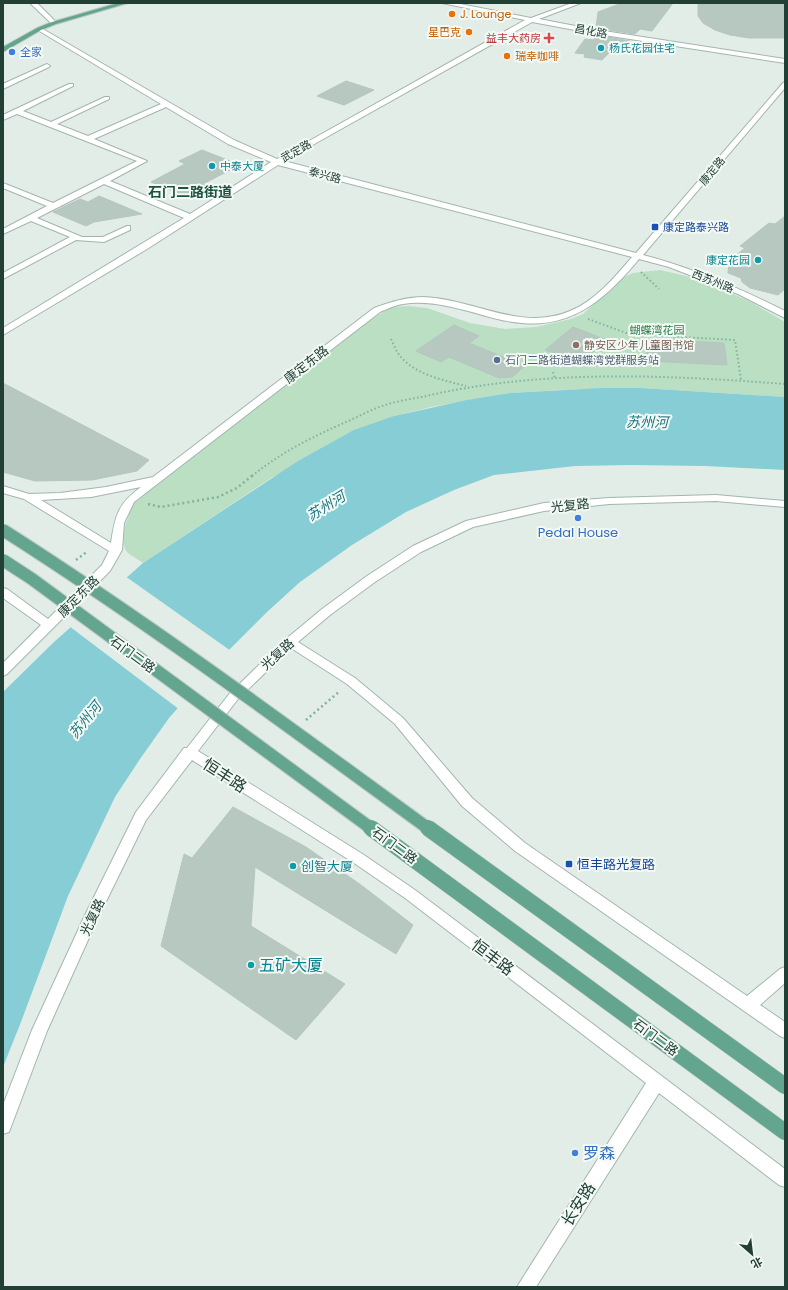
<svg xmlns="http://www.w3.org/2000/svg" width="788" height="1290" font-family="Poppins,'Noto Sans SC',sans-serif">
<rect width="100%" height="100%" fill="#e2ede7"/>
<path fill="#badfc2" d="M660 270 699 279 749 301 785 322V397L641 388 562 390 510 393 431 407 394 416 271 478 143 563C138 559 131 556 127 552 117 540 129 515 134 503L356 329 391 307 409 306 427 308 470 323 505 329 536 327 571 319 583 314 624 277 633 273Z"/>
<path fill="#87cdd5" d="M603 388H641L785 397V470L705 466 632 465 575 466 494 475 454 490 406 512 352 545 300 582 267 612 230 649 169 718 140 759 115 797 68 896 21 1022 3 1067V693L4 691 54 642 143 563 298 461 354 430 394 416 467 400 510 393Z"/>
<path fill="#e2ede7" d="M125 576 231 651 180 710 69 626Z"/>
<path fill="#b7c8c0" stroke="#b4c7be" d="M622 3H673L652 31 640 29 635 34 596 28 598 12Z
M698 3H785V38H749L730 35 715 30 703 23 698 16Z
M595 35 630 41 618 54 609 53 602 60 584 57 585 54 575 53 585 39 594 40Z
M346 81 374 90 344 105 317 96Z
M202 150 240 165 203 184 209 186 188 197 151 182 185 164 179 161Z
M99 196 142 214 94 222 86 226 53 212 80 199 88 202Z
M785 216V289L778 295 750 288 742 282 741 278 728 273 729 261 745 248 740 246 769 223 775 224Z
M454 325 479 336 469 343 525 366 512 377 499 378 449 357 441 362 416 351Z
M573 327 607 340 580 364 545 350Z
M646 339 724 343 727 365 647 361Z
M3 383 149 460 137 471 92 480 35 481 3 472Z
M233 807 306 847 361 885 413 925 396 954 255 867 251 926 345 984 296 1040 161 946 184 854 192 858Z"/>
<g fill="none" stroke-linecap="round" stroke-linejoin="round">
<g stroke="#a4b5ae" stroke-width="2">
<path id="minor" d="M30 3H37L56 22V24H52Z
M442 3H455L531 18 572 3H581L539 19 591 29 785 59V63L591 33 532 22 284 161 636 253 783 83 785 82V88L643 255C693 268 739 288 785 311V318L738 294 669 267 639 259C608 296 575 328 522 323 505 322 489 317 472 312 449 306 426 300 403 304 395 305 387 309 380 312L134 502 124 523 122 550 110 571 7 674 3 676V663L41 625 3 598V588L7 589 48 619 102 565 109 551 24 499 3 493V486L29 494 60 493 106 487 153 477 374 308C391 302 406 297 424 297 474 299 520 332 570 311 595 301 615 277 632 257L278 165 147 249 3 335V328L184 218 104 184 37 218 82 237H103L127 226H130V230L104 242 76 240 3 279V273L70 237 31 221 3 234V229L47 206 3 188V183L53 203 137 161 17 114 3 120V115L69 84H73V86L23 111 51 122 105 97H109V99L57 124 88 136 161 104 36 29 41 28 234 140 277 159 525 20ZM166 107 228 144 271 162 190 214 110 181 147 161 94 139ZM141 487C118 504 115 515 111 543L41 500 91 497Z
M47 64 50 66 49 67 3 89V84Z
M716 495 785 501V507L716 501 609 504 544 511 473 527 421 552 375 582 330 615 298 642 355 678 403 718 472 798 525 843 747 996 780 969 785 967V983L760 1005 785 1022V1038L780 1036 515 851 462 806 395 724 347 684 291 648 238 699 198 751 364 855 415 890 785 1169V1187L779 1185 659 1093 536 1287H517L646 1083 405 898 354 863 192 760 146 820 97 920 47 1031 9 1132 3 1134V1105L32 1030 86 913 136 812 184 748H187L230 693 286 639 322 609 367 576 413 546 466 521 544 503 609 498Z"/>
</g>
<g stroke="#c1c9c6" stroke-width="2">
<path id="major" d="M118 3H128L56 24 41 30 3 52V47L37 28 52 22Z"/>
</g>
<path stroke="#81b2a0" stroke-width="2" stroke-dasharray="1.5 2.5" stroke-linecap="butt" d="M641 272 659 289
M588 319 629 334 735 340 741 380
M391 339C394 345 396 351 400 356 416 375 443 380 466 386
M553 372 555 378
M252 476C280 453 312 437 346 422 358 417 370 410 382 406 396 401 412 399 426 396 543 369 666 375 785 384"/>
<path stroke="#81b2a0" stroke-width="2.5" stroke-dasharray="2 3" stroke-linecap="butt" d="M148 504 161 507 218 497 237 488 253 475
M76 560 88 551
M306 720 340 691"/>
<use href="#minor" fill="#fff" fill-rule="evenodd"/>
<use href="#major" fill="#64a590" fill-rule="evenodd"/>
<g stroke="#c1c9c6" stroke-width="14" stroke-linecap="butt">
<path id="major-bridge-far1" d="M3 530C149 623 289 727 429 829
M3 560 32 579 372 829"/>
</g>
<g stroke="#c1c9c6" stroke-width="17" stroke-linecap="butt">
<path id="major-bridge" d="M371 828 785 1132
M428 828 785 1086"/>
</g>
<use href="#major-bridge-far1" stroke="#64a590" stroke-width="12"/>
<use href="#major-bridge" stroke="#64a590" stroke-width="16"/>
</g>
<g fill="#e8710a" stroke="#f3f9f5" stroke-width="1.5">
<circle cx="452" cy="14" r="4"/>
<circle cx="469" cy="32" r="4"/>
<circle cx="507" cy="56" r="4"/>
</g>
<path fill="#e0444e" stroke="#f3f9f5" stroke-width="1.5" d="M547 32h4v4h4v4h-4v4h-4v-4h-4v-4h4z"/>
<g fill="#0f9aa8" stroke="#f3f9f5" stroke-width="1.5">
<circle cx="601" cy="48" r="4"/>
<circle cx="212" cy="166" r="4"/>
<circle cx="758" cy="260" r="4"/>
<circle cx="293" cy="866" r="4"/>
<circle cx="251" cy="965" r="4"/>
</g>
<g fill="#3f7fe0" stroke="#f3f9f5" stroke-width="1.5">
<circle cx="12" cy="52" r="4"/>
<circle cx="578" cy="518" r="4"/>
<circle cx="575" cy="1153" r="4"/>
</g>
<g fill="#1a4fb4" stroke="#f3f9f5" stroke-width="1.5">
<rect x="651" y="223" width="8" height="8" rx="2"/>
<rect x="565" y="860" width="8" height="8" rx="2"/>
</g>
<circle fill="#8d6e63" stroke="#f3f9f5" stroke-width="1.5" cx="576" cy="345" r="4"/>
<circle fill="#5c6f8a" stroke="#f3f9f5" stroke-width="1.5" cx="497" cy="360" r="4"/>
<g text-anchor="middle" stroke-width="4" stroke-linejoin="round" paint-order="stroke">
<g font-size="11" fill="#c56008" stroke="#f3f9f5" text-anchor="start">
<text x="460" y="18">J. Lounge</text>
<text x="461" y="36" text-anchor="end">星巴克</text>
<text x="515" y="60">瑞幸咖啡</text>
</g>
<g font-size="11" fill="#213f35" stroke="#f3f9f5">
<text transform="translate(591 31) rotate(10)" y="4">昌化路</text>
<text transform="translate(296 151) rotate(-29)" y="4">武定路</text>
<text transform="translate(712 171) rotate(-50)" y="4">康定路</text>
<text transform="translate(325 175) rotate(15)" y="4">泰兴路</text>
<text transform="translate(713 281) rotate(22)" y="4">西苏州路</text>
</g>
<g font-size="11" fill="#be3a42" stroke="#f3f9f5" text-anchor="end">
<text x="541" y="42">益丰大药房</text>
</g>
<g font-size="11" fill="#0d838f" stroke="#f3f9f5" text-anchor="start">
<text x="609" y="52">杨氏花园住宅</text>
<text x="220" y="170">中泰大厦</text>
<text x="750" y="264" text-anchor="end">康定花园</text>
</g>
<g font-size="11" fill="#366cbe" stroke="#f3f9f5" text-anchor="start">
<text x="20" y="56">全家</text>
</g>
<g font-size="11" fill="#164399" stroke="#f3f9f5" text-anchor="start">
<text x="663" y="231">康定路泰兴路</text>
</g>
<g font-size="11" fill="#297843" stroke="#f3f9f5">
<text x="657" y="334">蝴蝶湾花园</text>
</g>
<g font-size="11" fill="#785e54" stroke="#f3f9f5" text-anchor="start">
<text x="584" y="349">静安区少年儿童图书馆</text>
</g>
<g font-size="11" fill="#4e5e75" stroke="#f3f9f5" text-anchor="start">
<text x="505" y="364">石门二路街道蝴蝶湾党群服务站</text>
</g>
<g font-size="13" fill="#213f35" stroke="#f3f9f5">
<text transform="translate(306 364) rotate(-38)" y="5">康定东路</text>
<text transform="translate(570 505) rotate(-6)" y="5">光复路</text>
<text transform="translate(78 596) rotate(-45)" y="5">康定东路</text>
<text transform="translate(133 654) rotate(36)" y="5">石门二路</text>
<text transform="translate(277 654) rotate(-42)" y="5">光复路</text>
<text transform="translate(395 845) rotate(36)" y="5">石门二路</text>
<text transform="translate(92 917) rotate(-65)" y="5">光复路</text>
<text transform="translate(656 1037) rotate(36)" y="5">石门二路</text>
</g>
<g font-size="13" fill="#366cbe" stroke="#f3f9f5">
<text x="578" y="537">Pedal House</text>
</g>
<g font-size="13" fill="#164399" stroke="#f3f9f5" text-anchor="start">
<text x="577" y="869">恒丰路光复路</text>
</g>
<g font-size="13" fill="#0d838f" stroke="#f3f9f5" text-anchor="start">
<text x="301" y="871">创智大厦</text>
</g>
<g font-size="14" font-weight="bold" fill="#1c5241" stroke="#f3f9f5">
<text x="190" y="197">石门二路街道</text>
</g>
<g font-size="14" font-style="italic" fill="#18737e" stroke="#f3f9f5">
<text transform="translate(647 422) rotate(1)" y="5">苏州河</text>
<text transform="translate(326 506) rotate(-32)" y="5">苏州河</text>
<text transform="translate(85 720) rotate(-51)" y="5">苏州河</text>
</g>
<g font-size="16" fill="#213f35" stroke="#f3f9f5">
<text transform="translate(225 775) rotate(33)" y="6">恒丰路</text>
<text transform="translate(493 957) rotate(37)" y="6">恒丰路</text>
<text transform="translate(578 1204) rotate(-58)" y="6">长安路</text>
</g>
<g font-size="16" fill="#0d838f" stroke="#f3f9f5" text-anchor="start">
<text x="259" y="971">五矿大厦</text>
</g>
<g font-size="16" fill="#366cbe" stroke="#f3f9f5" text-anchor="start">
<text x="583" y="1159">罗森</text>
</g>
</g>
<rect width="788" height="1290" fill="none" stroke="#213f35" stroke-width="8"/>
<g transform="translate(752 1254) rotate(152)" stroke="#f3f9f5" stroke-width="3" paint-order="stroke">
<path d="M0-3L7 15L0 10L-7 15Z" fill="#213f35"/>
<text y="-6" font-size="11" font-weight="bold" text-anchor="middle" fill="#213f35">北</text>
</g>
</svg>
